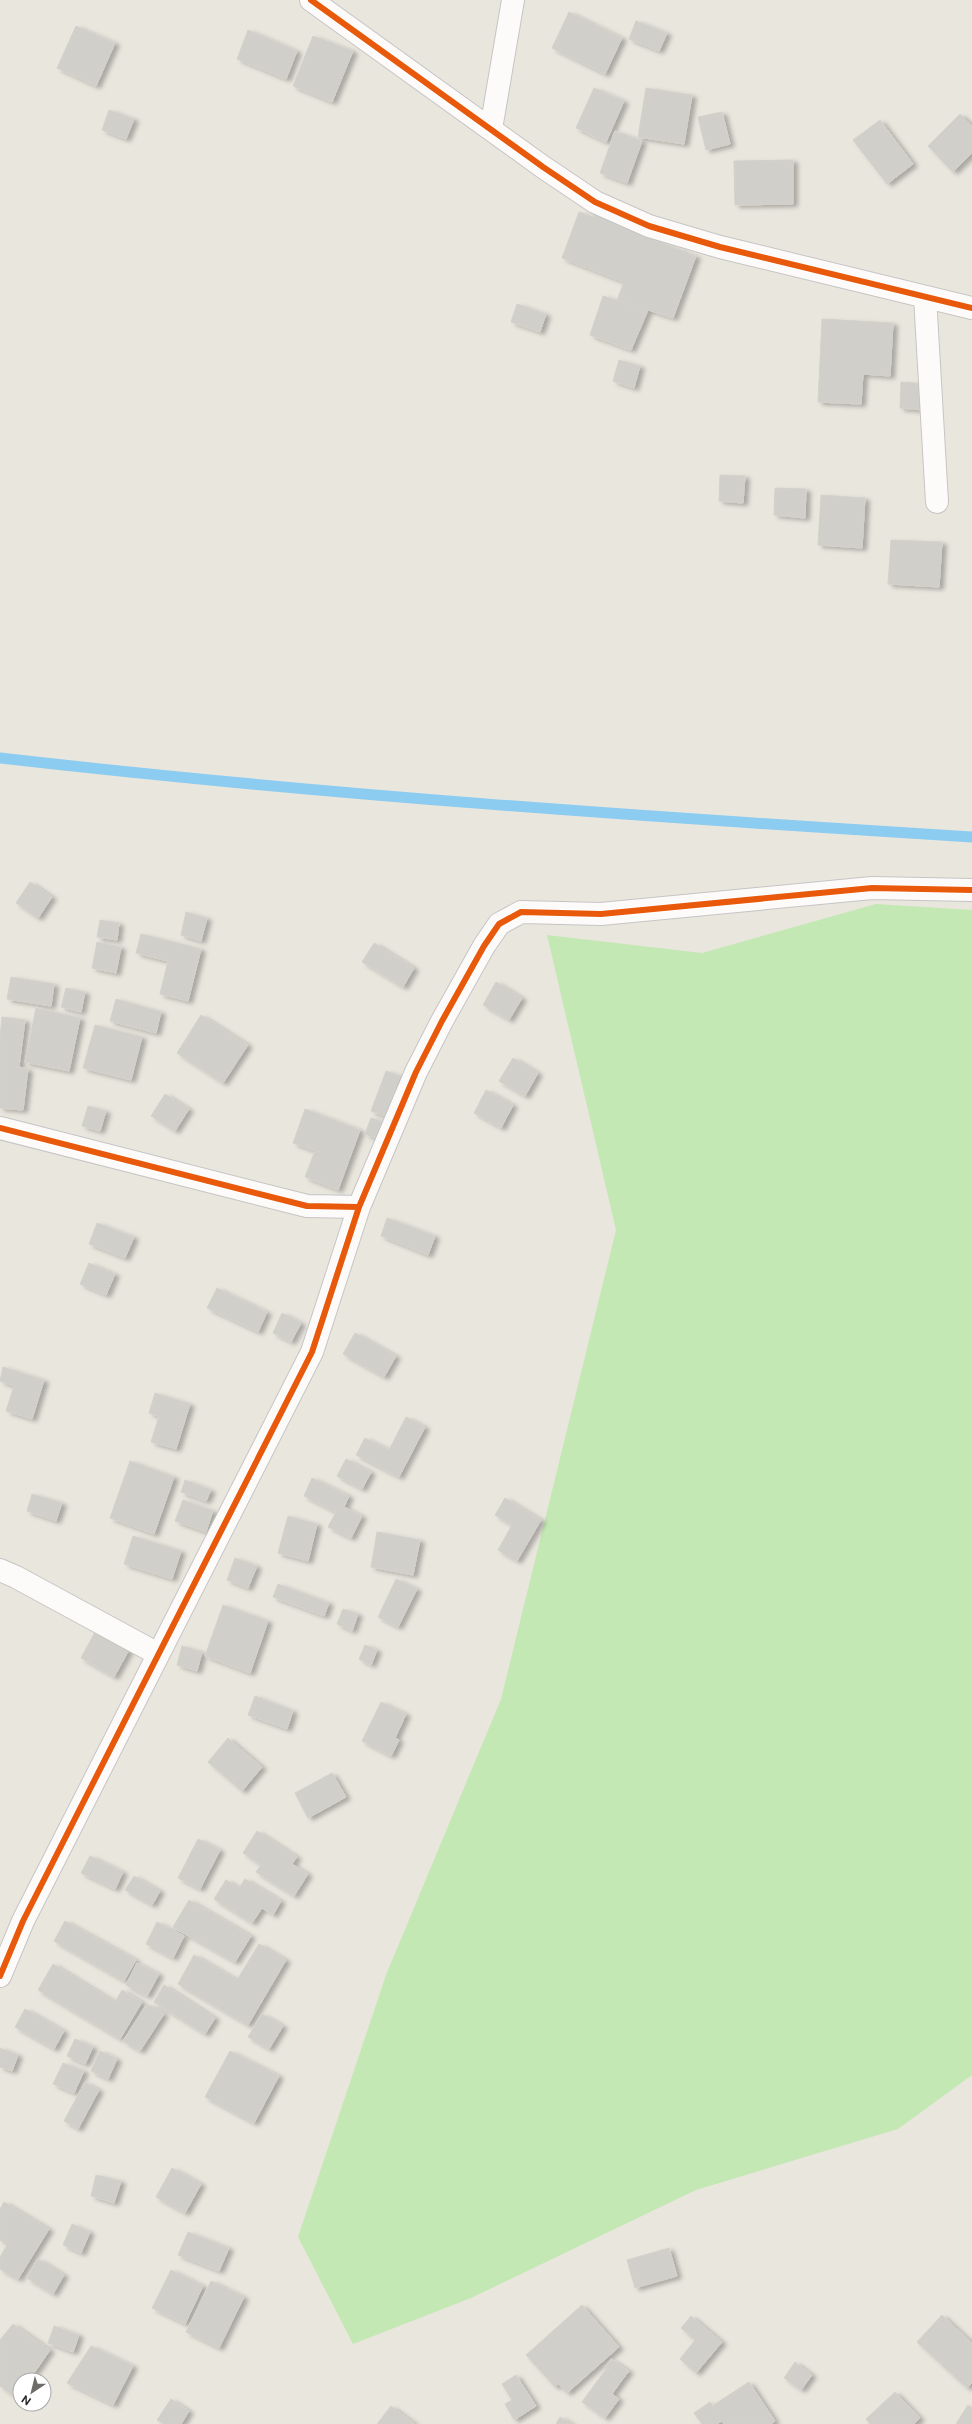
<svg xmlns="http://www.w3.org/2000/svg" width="972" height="2424" font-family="'Public Sans',sans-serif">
<defs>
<filter id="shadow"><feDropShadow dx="4.5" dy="2.5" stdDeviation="2" flood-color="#0004"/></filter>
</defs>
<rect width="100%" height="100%" fill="#e9e6de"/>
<path fill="#c4e8b4" d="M876 904 972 910V2075L898 2129 696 2190 471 2298 353 2344 298 2237 386 1975 501 1699 616 1230 547 935 702 953Z"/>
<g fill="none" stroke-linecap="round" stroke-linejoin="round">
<path stroke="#8cccf1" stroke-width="11" d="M0 758C323 795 648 817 972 837"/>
</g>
<path fill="#d1cfca" stroke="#d4d1cb" filter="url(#shadow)" d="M569 12 622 38 605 74 552 48Z
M636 21 667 33 659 51 629 39Z
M76 26 115 43 96 86 57 68Z
M248 30 297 51 286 79 237 59Z
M313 36 353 51 332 102 293 86Z
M594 88 624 101 606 142 576 128Z
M646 88 692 95 684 144 638 137Z
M109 110 134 119 126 139 102 130Z
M722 112 730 144 706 150 698 117Z
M960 114 972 126V153L953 172 928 146Z
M880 120 913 164 887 184 853 140Z
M615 131 642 141 627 183 600 173Z
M793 160V204L735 205 734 161Z
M596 209 632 222 629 230 696 256 673 318 617 300 624 282 562 258 579 212 593 217Z
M603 296 648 310 631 350 590 335Z
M517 304 546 314 540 332 511 322Z
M822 319 893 323 890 376 863 374 861 404 818 402Z
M619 360 640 366 634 388 613 381Z
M901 382 926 384 924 410 900 408Z
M720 475 745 476 743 503 719 501Z
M775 488 806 489 805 518 774 515Z
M821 495 865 498 862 548 818 545Z
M891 540 942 542 939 587 888 584Z
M30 882 52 897 38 918 16 903Z
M186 912 207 918 201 941 181 935Z
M100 920 119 923 117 940 97 937Z
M141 934 201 949 188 1001 160 994 168 961 136 953Z
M97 942 121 947 116 973 92 968Z
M374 943 414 968 403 987 362 962Z
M11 977 54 984 51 1006 7 999Z
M496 982 522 998 509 1020 483 1005Z
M66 988 85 992 81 1012 61 1007Z
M116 999 161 1012 156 1033 110 1021Z
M36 1008 80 1018 69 1071 25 1062Z
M201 1015 248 1045 223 1083 177 1053Z
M2 1017 25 1020 19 1067 28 1069 23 1110 0 1108V1038Z
M95 1025 142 1037 131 1080 83 1068Z
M513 1058 538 1073 525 1096 499 1081Z
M386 1071 400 1076 385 1116 371 1111Z
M486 1090 513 1105 501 1128 474 1113Z
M165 1094 189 1109 175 1131 151 1116Z
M88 1106 106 1111 100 1131 82 1126Z
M305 1109 360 1130 338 1190 305 1177 315 1151 293 1143Z
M371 1118 386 1123 380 1140 365 1134Z
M387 1218 435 1236 428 1255 381 1236Z
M97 1223 134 1237 125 1258 89 1244Z
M89 1263 115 1274 106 1295 80 1284Z
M217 1288 267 1312 258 1332 207 1308Z
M282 1313 301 1323 291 1342 273 1333Z
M355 1333 396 1356 384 1377 343 1354Z
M3 1367 44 1380 32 1419 6 1411 14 1386 0 1381Z
M155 1393 190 1404 176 1449 151 1442 159 1416 149 1413Z
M406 1417 425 1427 399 1477 356 1455 365 1438 389 1450Z
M346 1459 371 1472 362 1489 337 1476Z
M130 1461 174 1477 154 1534 110 1518Z
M312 1478 349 1496 344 1507 362 1516 351 1538 328 1527 336 1512 304 1496Z
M185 1480 211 1490 206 1501 181 1492Z
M32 1494 62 1503 56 1521 27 1511Z
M505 1498 541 1520 517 1561 498 1550 512 1525 495 1515Z
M183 1500 213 1511 206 1532 175 1521Z
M288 1516 317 1524 308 1561 278 1553Z
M377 1532 420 1540 413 1575 371 1567Z
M133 1536 181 1551 172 1579 124 1564Z
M235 1558 257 1566 248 1588 227 1580Z
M396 1579 417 1589 398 1627 378 1617Z
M278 1584 329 1603 324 1616 273 1597Z
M223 1605 268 1621 250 1673 205 1656Z
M343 1609 358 1614 352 1631 337 1624Z
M95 1632 129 1650 114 1677 81 1658Z
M365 1645 377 1650 371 1665 359 1659Z
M182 1646 202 1652 197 1671 177 1665Z
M255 1696 293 1711 287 1729 248 1715Z
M381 1702 406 1714 395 1738 399 1740 391 1756 362 1741Z
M228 1738 262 1767 242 1791 208 1762Z
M332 1773 346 1797 308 1818 295 1793Z
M257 1831 297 1857 292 1864 308 1874 294 1896 256 1872 261 1865 243 1853Z
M198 1839 220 1850 200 1889 178 1878Z
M90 1856 123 1872 115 1889 81 1873Z
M134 1876 160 1891 152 1905 125 1890Z
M245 1879 281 1901 273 1915 262 1908 252 1923 214 1899 226 1880 239 1888Z
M189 1900 251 1936 235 1962 173 1927Z
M65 1921 136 1960 124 1981 54 1941Z
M157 1922 184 1936 173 1958 146 1944Z
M259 1944 286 1960 248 2025 178 1984 194 1955 237 1980Z
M137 1963 159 1974 147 1996 126 1985Z
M53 1964 115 2002 122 1990 142 2002 120 2039 38 1990Z
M164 1985 215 2018 205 2034 154 2002Z
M147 2004 164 2014 140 2051 123 2041Z
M25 2009 64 2031 54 2049 15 2027Z
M262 2014 283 2026 269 2049 248 2037Z
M75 2039 93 2047 85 2064 67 2056Z
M0 2048 18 2055 12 2071 0 2067Z
M100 2051 117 2059 108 2079 91 2071Z
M230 2051 279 2076 254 2123 205 2097Z
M63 2063 84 2071 74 2093 53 2084Z
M85 2082 99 2090 78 2129 64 2121Z
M172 2168 201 2184 185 2213 156 2197Z
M96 2175 121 2181 114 2203 91 2196Z
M4 2202 49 2229 18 2279 0 2269V2257L7 2245 0 2240V2209Z
M72 2224 90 2232 81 2253 63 2245Z
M188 2232 229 2248 219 2271 178 2255Z
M669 2248 677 2276 635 2288 627 2260Z
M38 2259 64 2275 53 2294 27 2278Z
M171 2270 203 2286 185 2324 152 2308Z
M211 2281 244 2297 219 2348 186 2332Z
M582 2305 619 2347 567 2393 558 2384 555 2387 526 2355Z
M942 2315 972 2343V2383L967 2388 917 2342Z
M691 2316 722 2342 696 2373 680 2359 695 2340 681 2328Z
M13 2324 50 2350 32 2376 38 2380H20V2400L0 2386V2340Z
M54 2326 79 2335 73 2352 48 2343Z
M91 2346 133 2366 113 2405 67 2383Z
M611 2359 629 2371 622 2380 605 2367Z
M795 2362 812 2375 801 2390 784 2378Z
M606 2369 622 2380 612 2394 619 2399 605 2418 582 2402Z
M516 2375 536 2406 514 2420 505 2404 512 2400 502 2384Z
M749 2382 775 2421 771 2424H724L712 2406Z
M895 2392 920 2418 914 2424H870L866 2419Z
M171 2399 189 2411 181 2424H164L157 2420Z
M710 2402 722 2421 717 2424H702L694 2413Z
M968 2405 972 2408V2424H956Z
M391 2406 415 2424H377Z
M560 2417 572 2424H556Z"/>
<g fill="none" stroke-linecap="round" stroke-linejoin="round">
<g stroke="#c6c5c4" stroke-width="24">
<path id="minor" d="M311 0 543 167 595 202 649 226 720 247 972 308
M491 129 513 0
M925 297 937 502
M0 1128 307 1206 359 1207 312 1352 23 1921 0 1976
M359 1207 416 1072 442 1021 484 946 499 924 521 912 601 914 872 888 972 890
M0 1570 16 1577 158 1654"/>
</g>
<use href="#minor" stroke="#fcfbfa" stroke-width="22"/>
<g stroke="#fff" stroke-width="8">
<path id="cycleway" d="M311 0 543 167 595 202 649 226 720 247 972 308
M0 1128 307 1206 359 1207 312 1352 23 1921 0 1976
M359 1207 416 1072 442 1021 484 946 499 924 521 912 601 914 872 888 972 890"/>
</g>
<use href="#cycleway" stroke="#e8590c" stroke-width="6"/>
</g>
<g transform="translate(32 2392) rotate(215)"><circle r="19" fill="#ffffff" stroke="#aaaaaa"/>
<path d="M0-3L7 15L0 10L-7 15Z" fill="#6d6c69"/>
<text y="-6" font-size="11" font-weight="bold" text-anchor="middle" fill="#2a2a2a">N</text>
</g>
</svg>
